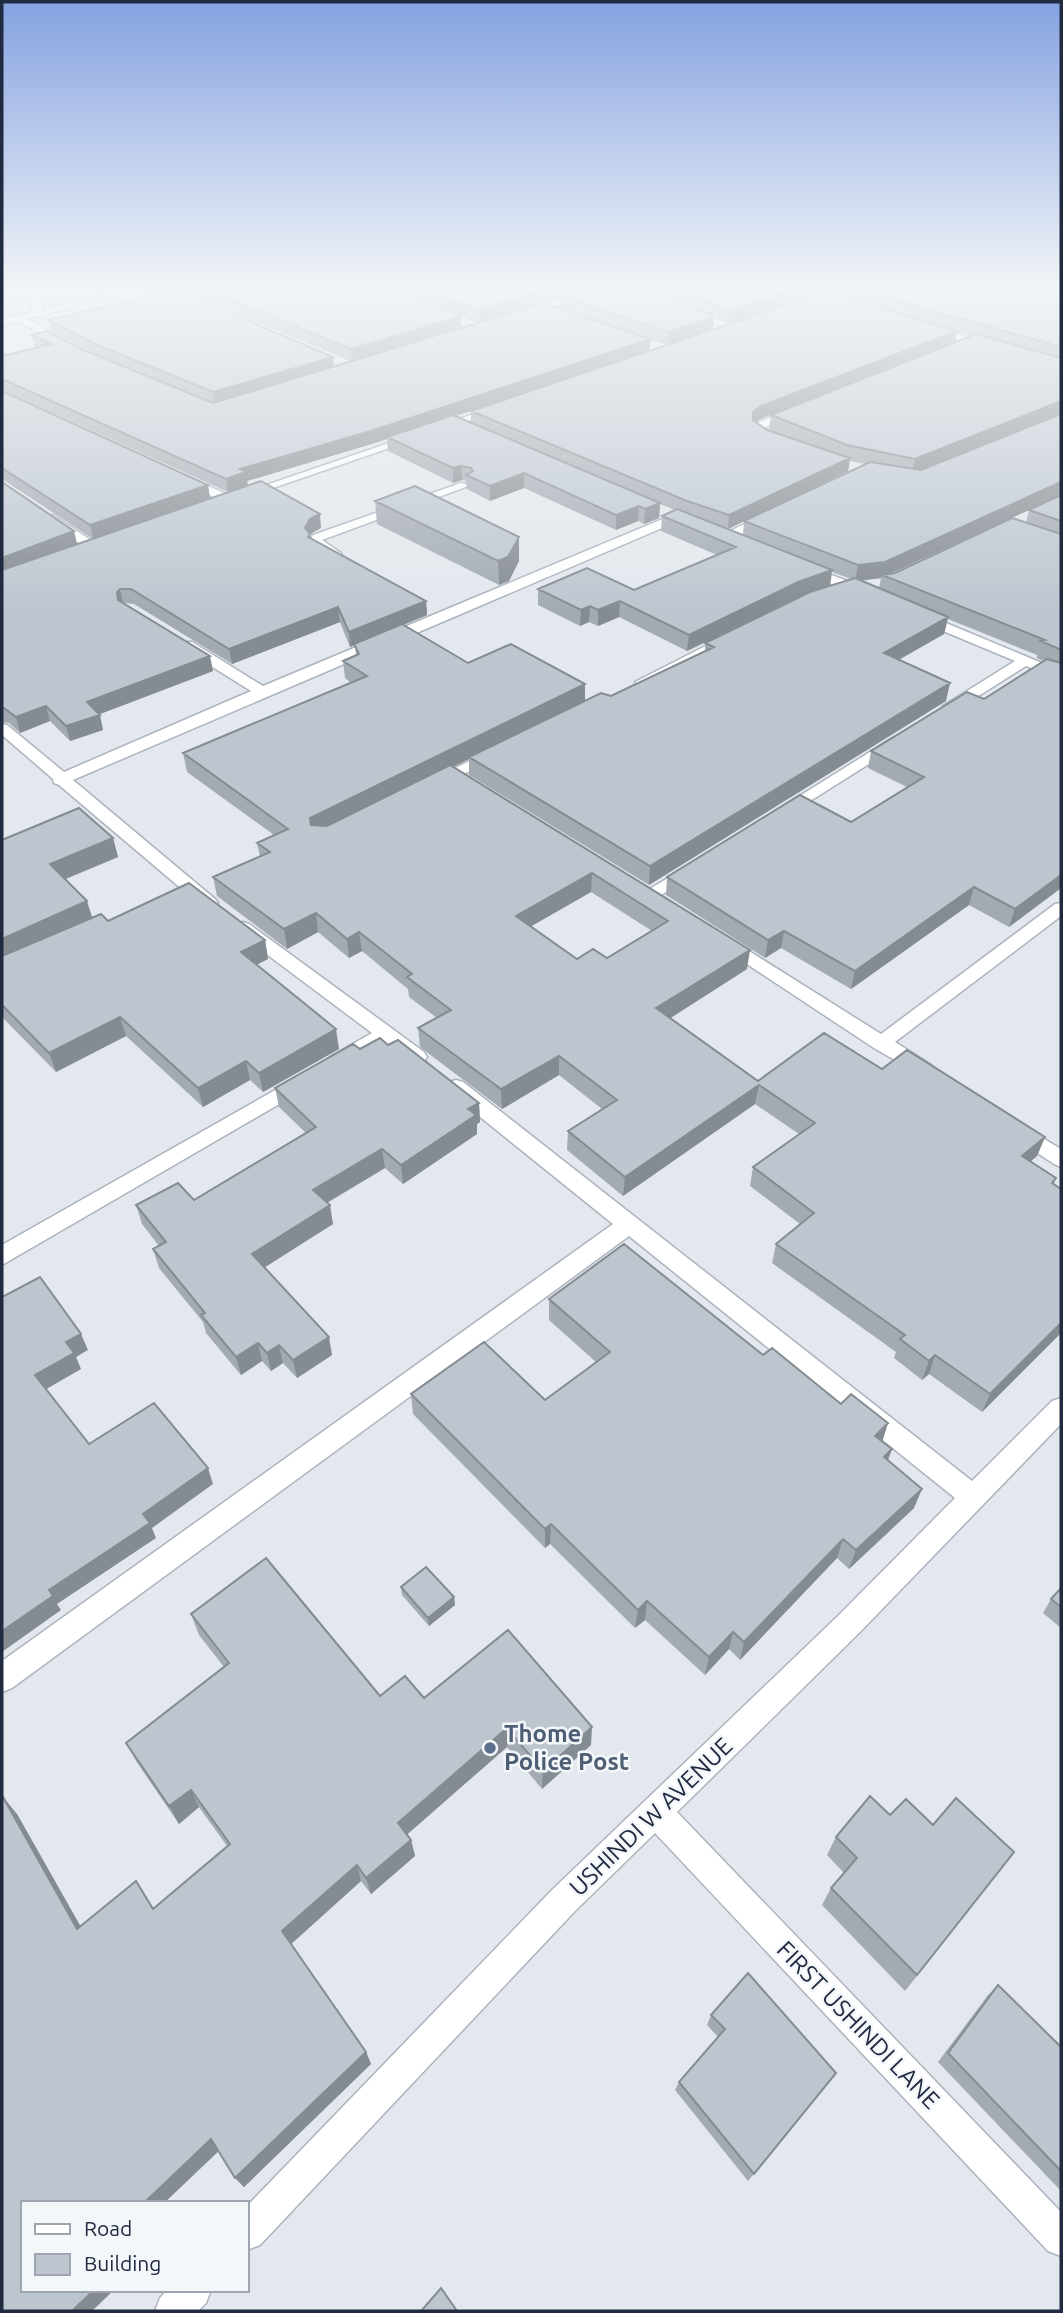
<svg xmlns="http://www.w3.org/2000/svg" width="1063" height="2313" font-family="Ubuntu,sans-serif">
<rect width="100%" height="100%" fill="#e3e8ee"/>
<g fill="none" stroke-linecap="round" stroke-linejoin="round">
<g stroke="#acb3be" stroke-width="3">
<path id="street" d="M34 287H42V310L136 287H150L27 319 69 343 71 345 66 348 18 321 2 325V319L32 312Z
M154 287H165L200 302 192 304Z
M598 287H610L528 316 520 314Z
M848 287H861L809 305 801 303Z
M929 326 995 345 997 347 992 350 926 331V327Z
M494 407 503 409 247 497 237 495Z
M792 409 801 411 764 428 779 438V442H771L754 432V424Z
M182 474 233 497 235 500 225 503 178 479 176 477Z
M461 483 471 485 322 540 341 553V559H333L309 543 313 535Z
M767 513 771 514V520L729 540 676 522 73 780 215 899 218 903 215 907H203L59 785 54 783 53 779 2 735V724L7 725 64 772 251 691 182 648V642H192L263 686 672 515H680L728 532Z
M53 515 95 543V549H87L49 522 47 519Z
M805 565 871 590 873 593 866 597 861 596 800 572V566Z
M922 613 1061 671V680L1026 666 953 712H943L941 709 943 706 1015 661 917 620 915 617Z
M729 634 736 638 734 641 647 685H637L635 682Z
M894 737 902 742 899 745 788 815H776L774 812Z
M493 749 501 754 498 757 440 786H428L426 783Z
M689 865 695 866 697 870 695 874 655 899H643L640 895Z
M1061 903V916L895 1042 931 1065 934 1070 931 1075 924 1077 874 1048 715 943 718 939H730L881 1034 1055 904Z
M243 922 249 924 424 1052 427 1057 424 1062H410L384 1043 344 1067H330L327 1062 330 1057 372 1033 237 932 234 928Z
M300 1076 307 1078 310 1083 307 1088 2 1265V1245Z
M456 1080 463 1082 972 1481 1052 1401 1061 1398V1424L860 1632 677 1812 1061 2212V2256L1048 2251 655 1833 575 1911 260 2245 247 2250V2206L553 1889 840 1614 955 1498 629 1236 12 1688 2 1692V1661L613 1224 449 1092 446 1087 449 1082Z
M1019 1124 1061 1149V1167L1054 1164 1012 1136 1009 1131 1012 1126Z
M167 2290H211L206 2303 198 2311H155L160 2298Z"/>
</g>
<use href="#street" fill="#fff" fill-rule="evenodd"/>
</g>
<path fill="#a3aab2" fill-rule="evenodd" d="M181 287H1061V888L1009 927 969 905 851 989 781 948 765 958 666 895 667 877 851 822 907 787 868 768 871 751 984 699 1043 661 1037 658V655L948 619 944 634 899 660 946 701 649 885 469 775V759L453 767 747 969 670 1018 758 1081 882 1069 1045 1137 1037 1156 1030 1162 1056 1178 1054 1184 1061 1189V1333L982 1412 929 1374 922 1380 894 1358 896 1352 772 1263 776 1244 800 1224 750 1186 753 1167 799 1134 755 1104 623 1196 567 1150 568 1131 602 1109 559 1075 502 1109 420 1047 418 1028 437 1018 409 997 408 989 362 951 349 958 318 932 287 949 217 896 213 877 260 857 257 843 274 835 187 772 183 753 351 683 345 678 343 661 356 655 355 645 350 647 340 622 232 664 134 604 125 603 213 671 99 714 103 730 70 741 50 721 20 733 9 723 2 722V482L74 531 77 544 93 539 2 479V391L208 485 210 498 228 492 2 390V356L35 348 32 335 86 351 213 403 97 355 51 331 48 320 333 357 334 366 350 361 182 291ZM842 288 840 297 713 330 714 318 729 324 814 294ZM561 296V309L500 316ZM461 316 478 323 461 328ZM957 332 972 336 771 415 769 430 787 436 767 430 755 422 760 419 955 342ZM650 340 667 345 650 351ZM471 411V423L456 416ZM387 439 388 451 453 483 462 480 466 481 467 489 490 501 524 488 616 530 638 521 644 524 659 518 660 504 675 510 662 516 661 531 717 555 634 590 538 589V605L580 626 589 622 598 626 619 617 687 651 796 598 804 595 705 643V651L611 696 585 701V684L468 663 403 625 427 615 426 601 311 538 310 535 312 533 321 528 248 485 247 481ZM850 461 865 464 744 521 848 471ZM1041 504 1029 510 1026 523 895 573 889 574ZM744 521 743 535 728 529ZM832 572 851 579 830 586ZM881 578 879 588 860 581ZM591 892 652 931 607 958 577 959 531 926Z
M375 501 519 537V561L509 581 499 585 377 524Z
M113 838 118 857 65 879 92 917 108 921 265 940 268 959 256 965 339 1049 263 1092 250 1080 203 1107 126 1036 56 1072 2 1017V840Z
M388 1045 479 1103 480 1122 477 1124V1134L403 1184 385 1168 327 1203 333 1224 264 1267 332 1355 297 1378 283 1363 271 1371 262 1361 241 1375 206 1333 203 1322 159 1268 153 1249 159 1246 142 1224 136 1205 194 1200 306 1133 279 1107 275 1088 360 1049Z
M549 1299 763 1355 882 1441 888 1460 914 1508 849 1569 837 1558 740 1660 729 1649 705 1675 645 1620 635 1628 550 1544 545 1548 413 1414 411 1394 545 1400 596 1362 549 1320Z
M401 1587 454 1597 455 1605 429 1626 402 1595Z
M1061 1588V1628L1043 1613 1051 1599Z
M191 1614 380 1696 424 1698 591 1745 542 1789 507 1747 407 1834 411 1840 415 1856 371 1894 361 1881 291 1944 366 2052 371 2064 244 2187 218 2151 164 2203H23L17 1814 80 1926 153 1908 227 1846 199 1807 179 1824 136 1761 126 1743 224 1667 199 1635Z
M890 1815 933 1825 1014 1852 905 1991 822 1905 831 1888 844 1873 827 1855 836 1837Z
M998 1985 1061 2047V2191L938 2062 988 1995Z
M711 2015 836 2073 748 2181 675 2090 679 2082 718 2037 707 2025Z"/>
<path fill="#848b91" d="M552 287H590L479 323V310Z
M800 287H842V288L814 294 729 324 730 311Z
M461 316V329L352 362 351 349Z
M714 317 713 330 667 345 668 332Z
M957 331 955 342 760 419 751 425 753 412 761 406Z
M650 339V351L389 438 387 437V439L372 444 247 481 248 486 228 492 226 479 240 469Z
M333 357 334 368 215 403 213 392Z
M1061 401 1060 415 912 474 915 459Z
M850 458 848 471 728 529 729 515Z
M461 466 462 480 453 483V468Z
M524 473V488L490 501V486Z
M1061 482 1060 496 885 576 882 575 881 578 855 581 858 565Z
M208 485 210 499 93 539 90 525Z
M660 503 659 518 644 524 645 509Z
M639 506 638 521 616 530V515Z
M320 514 321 528 312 533 310 535 312 548 305 528 310 519Z
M74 531 77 545 2 573V558Z
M519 537V561L509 581 499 585 498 561Z
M832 570 830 586 796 598 687 651 689 635 798 582Z
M120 589 123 603 122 614 117 592Z
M426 601 427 615 350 647 349 632Z
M620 601 619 617 598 626V610Z
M590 606 589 622 580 626 581 610Z
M338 607 340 622 232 664 229 649Z
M948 617 944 634 880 670 884 653Z
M210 656 213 671 95 716 100 715 103 730 70 741 66 726 87 702Z
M950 683 946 701 649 885 650 866Z
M585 684V702L469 757V759L313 837 310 818Z
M46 706 50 721 20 733 16 717Z
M113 838 118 857 56 883 50 864Z
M592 873 591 892 516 935V916Z
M1061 875V888L1009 927 1015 909Z
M974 887 969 905 851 989 855 971Z
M87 901 93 920 2 961V939Z
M316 913 318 932 287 949 284 929Z
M784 931 781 948 765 958 768 940Z
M359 932 362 951 349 958 347 939Z
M265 940 268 959 244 971 241 952Z
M750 950 747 969 655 1028 656 1008Z
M120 1017 126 1036 56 1072 49 1053Z
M336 1029 339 1049 263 1092 259 1073Z
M559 1056V1075L502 1109 501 1089Z
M246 1061 250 1080 203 1107 198 1088Z
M759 1085 755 1104 623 1196 625 1177Z
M479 1103 480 1122 477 1124V1134L403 1184 401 1165 468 1109Z
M1045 1137 1037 1156 1014 1175 1022 1156Z
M382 1149 385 1168 316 1209 313 1190Z
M330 1205 333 1224 256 1273 252 1254Z
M1061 1323V1333L982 1412 990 1394Z
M81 1334 88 1350 76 1357 81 1369 43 1391 35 1375 66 1342Z
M329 1337 332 1355 297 1378 293 1360Z
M258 1343 262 1361 241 1375 236 1357Z
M279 1345 283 1363 271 1371 267 1353Z
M935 1355 929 1374 922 1380 929 1361Z
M888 1423 882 1443 875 1436Z
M892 1449 885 1469 884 1457Z
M208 1468 213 1484 152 1528 156 1538 57 1604 61 1610 2 1652V1631L49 1590 143 1514Z
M922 1489 914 1508 849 1569 856 1550Z
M551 1524 550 1544 545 1548V1529Z
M843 1539 837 1558 740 1660 744 1642Z
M454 1597 455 1605 429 1626 428 1618Z
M647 1601 645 1620 635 1628 638 1610Z
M733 1632 729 1649 705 1675 709 1657Z
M592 1727 591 1745 542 1789 543 1771Z
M507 1728V1747L402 1839 398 1823Z
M191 1790 199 1807 179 1824 169 1806Z
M3 1797 17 1814 90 1943 77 1929Z
M411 1840 415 1856 371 1894 366 1878Z
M357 1865 361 1881 289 1946 282 1931Z
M366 2052 371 2064 244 2187 235 2178Z
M211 2139 221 2149 164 2203H144Z
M94 2290H114L92 2311H72Z"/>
<path fill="#bdc6cf" stroke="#848b91" stroke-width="2" fill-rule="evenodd" d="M200 287H386L461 316 351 349Z
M414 287H552L479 310Z
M585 287H648L714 317 668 332 561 296Z
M673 287H800L730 311Z
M848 287H1041L1061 293V347Z
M177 290 333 357 213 392 95 344 48 320Z
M825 292 957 331 761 406 753 412V420L767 430 850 458 729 515 687 501 471 411Z
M544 303 650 339 371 431 240 469 246 472 226 479 2 379V356L51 344 32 335 46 331 86 351 213 403Z
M976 334 1061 358V401L915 459 847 445 771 415Z
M2 391 208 485 90 525 2 468Z
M1061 414V482L885 562 858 565 744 521 870 462 921 470Z
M453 415 660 503 645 509 639 506 616 515 524 473 490 486 466 475 473 471 471 468 461 466 453 468 387 437Z
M261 481 320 514 310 519 305 528 310 534 308 537 426 601 349 632 338 607 229 649 131 589H120L117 592 118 600 210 656 87 702 100 715 66 726 46 706 16 717 4 708 2 707V570Z
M2 482 74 531 2 558Z
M415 486 519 537 508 557 498 561 375 501Z
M1061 495V521L1029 510Z
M677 509 832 570 798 582 689 635 620 601 598 610 590 606 581 610 538 589 587 568 634 590 736 547 662 516Z
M1012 518 1061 534V650L1041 641 1045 640 882 575 895 573Z
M855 578 948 617 884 653 950 683 650 866 469 757 601 693 611 696 714 647 705 643 810 592Z
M402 624 468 663 511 644 585 684 310 818 311 825 327 826 450 765 750 950 656 1008 758 1081 824 1033 882 1069 907 1050 1045 1137 1022 1156 1056 1178 1052 1183 1061 1189V1323L990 1394 935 1355 929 1361 900 1339 905 1335 776 1244 814 1213 753 1167 815 1123 759 1085 625 1177 568 1131 617 1100 559 1056 501 1089 418 1028 451 1010 407 977 412 974 359 932 347 939 316 913 284 929 213 877 270 852 257 843 288 829 183 753 367 676 343 661 359 654 354 644ZM592 873 668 921 607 958 593 949 577 959 516 916Z
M1047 659 1061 663V875L1015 909 974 887 855 971 784 931 768 940 667 877 800 795 851 822 924 777 871 751 967 692 984 699Z
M79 808 113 838 50 864 87 901 2 939V840Z
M189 883 265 940 241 952 336 1029 259 1073 246 1061 198 1088 120 1017 49 1053 2 1005V956L101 914 108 921Z
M380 1038 388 1045 398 1040 479 1103 468 1109 476 1115 401 1165 382 1149 313 1190 330 1205 252 1254 329 1337 293 1360 279 1345 267 1353 258 1343 236 1357 201 1315 205 1313 153 1249 166 1242 136 1205 178 1183 194 1200 316 1127 275 1088 353 1044 360 1049Z
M624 1244 763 1355 772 1348 841 1404 851 1394 888 1423 875 1436 892 1449 884 1457 922 1489 856 1550 843 1539 744 1642 733 1632 709 1657 647 1601 638 1610 551 1524 545 1529 411 1394 484 1342 545 1400 610 1352 549 1299Z
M40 1277 81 1334 66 1342 74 1353 35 1375 89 1444 154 1403 208 1468 143 1514 150 1523 49 1590 53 1596 2 1631V1297Z
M266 1558 380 1696 405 1676 424 1698 508 1630 592 1727 543 1771 507 1728 398 1823 411 1840 366 1878 357 1865 282 1931 366 2052 235 2178 211 2139 144 2203H23V2290H94L72 2311H2V1798L3 1797 77 1929 136 1881 153 1909 230 1844 191 1790 169 1806 126 1743 229 1663 191 1614Z
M426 1567 454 1597 428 1618 401 1587Z
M1061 1588V1607L1051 1599Z
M870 1796 890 1815 906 1799 933 1825 956 1798 1014 1852 917 1975 831 1888 857 1858 836 1837Z
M748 1973 836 2073 754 2174 679 2082 725 2029 711 2015Z
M998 1985 1061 2047V2171L948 2053Z
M441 2288 457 2311H421Z"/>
<linearGradient id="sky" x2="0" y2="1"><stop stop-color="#85a2e1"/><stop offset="0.47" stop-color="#f2f5f7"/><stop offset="1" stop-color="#f2f5f7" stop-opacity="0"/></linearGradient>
<rect width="1063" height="611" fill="url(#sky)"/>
<circle fill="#5c6f8a" stroke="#f4f7fa" stroke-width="2.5" cx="490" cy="1748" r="7"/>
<g text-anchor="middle" stroke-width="5" stroke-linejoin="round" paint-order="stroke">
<g font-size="24" font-weight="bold" fill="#4e5e75" stroke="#f4f7fa" text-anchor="start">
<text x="504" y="1742">Thome<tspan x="504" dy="28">Police Post</tspan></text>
</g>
<g font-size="24" fill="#202a41" stroke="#f4f7fa">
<text transform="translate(651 1817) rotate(-44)" y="8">USHINDI W AVENUE</text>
<text transform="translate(858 2025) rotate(46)" y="8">FIRST USHINDI LANE</text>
</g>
</g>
<rect width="1063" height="2313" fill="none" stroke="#202a41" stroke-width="7"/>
<rect x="21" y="2201" width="228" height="91" fill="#f4f7fa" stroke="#9fa5b0" stroke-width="2"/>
<rect x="35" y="2224" width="35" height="10" fill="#ffffff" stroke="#9fa5b0" stroke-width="2"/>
<text x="84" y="2236" font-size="21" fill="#202a41">Road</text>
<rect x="35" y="2254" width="35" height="21" fill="#bdc6cf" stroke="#9fa5b0" stroke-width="2"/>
<text x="84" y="2271" font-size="21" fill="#202a41">Building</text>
</svg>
